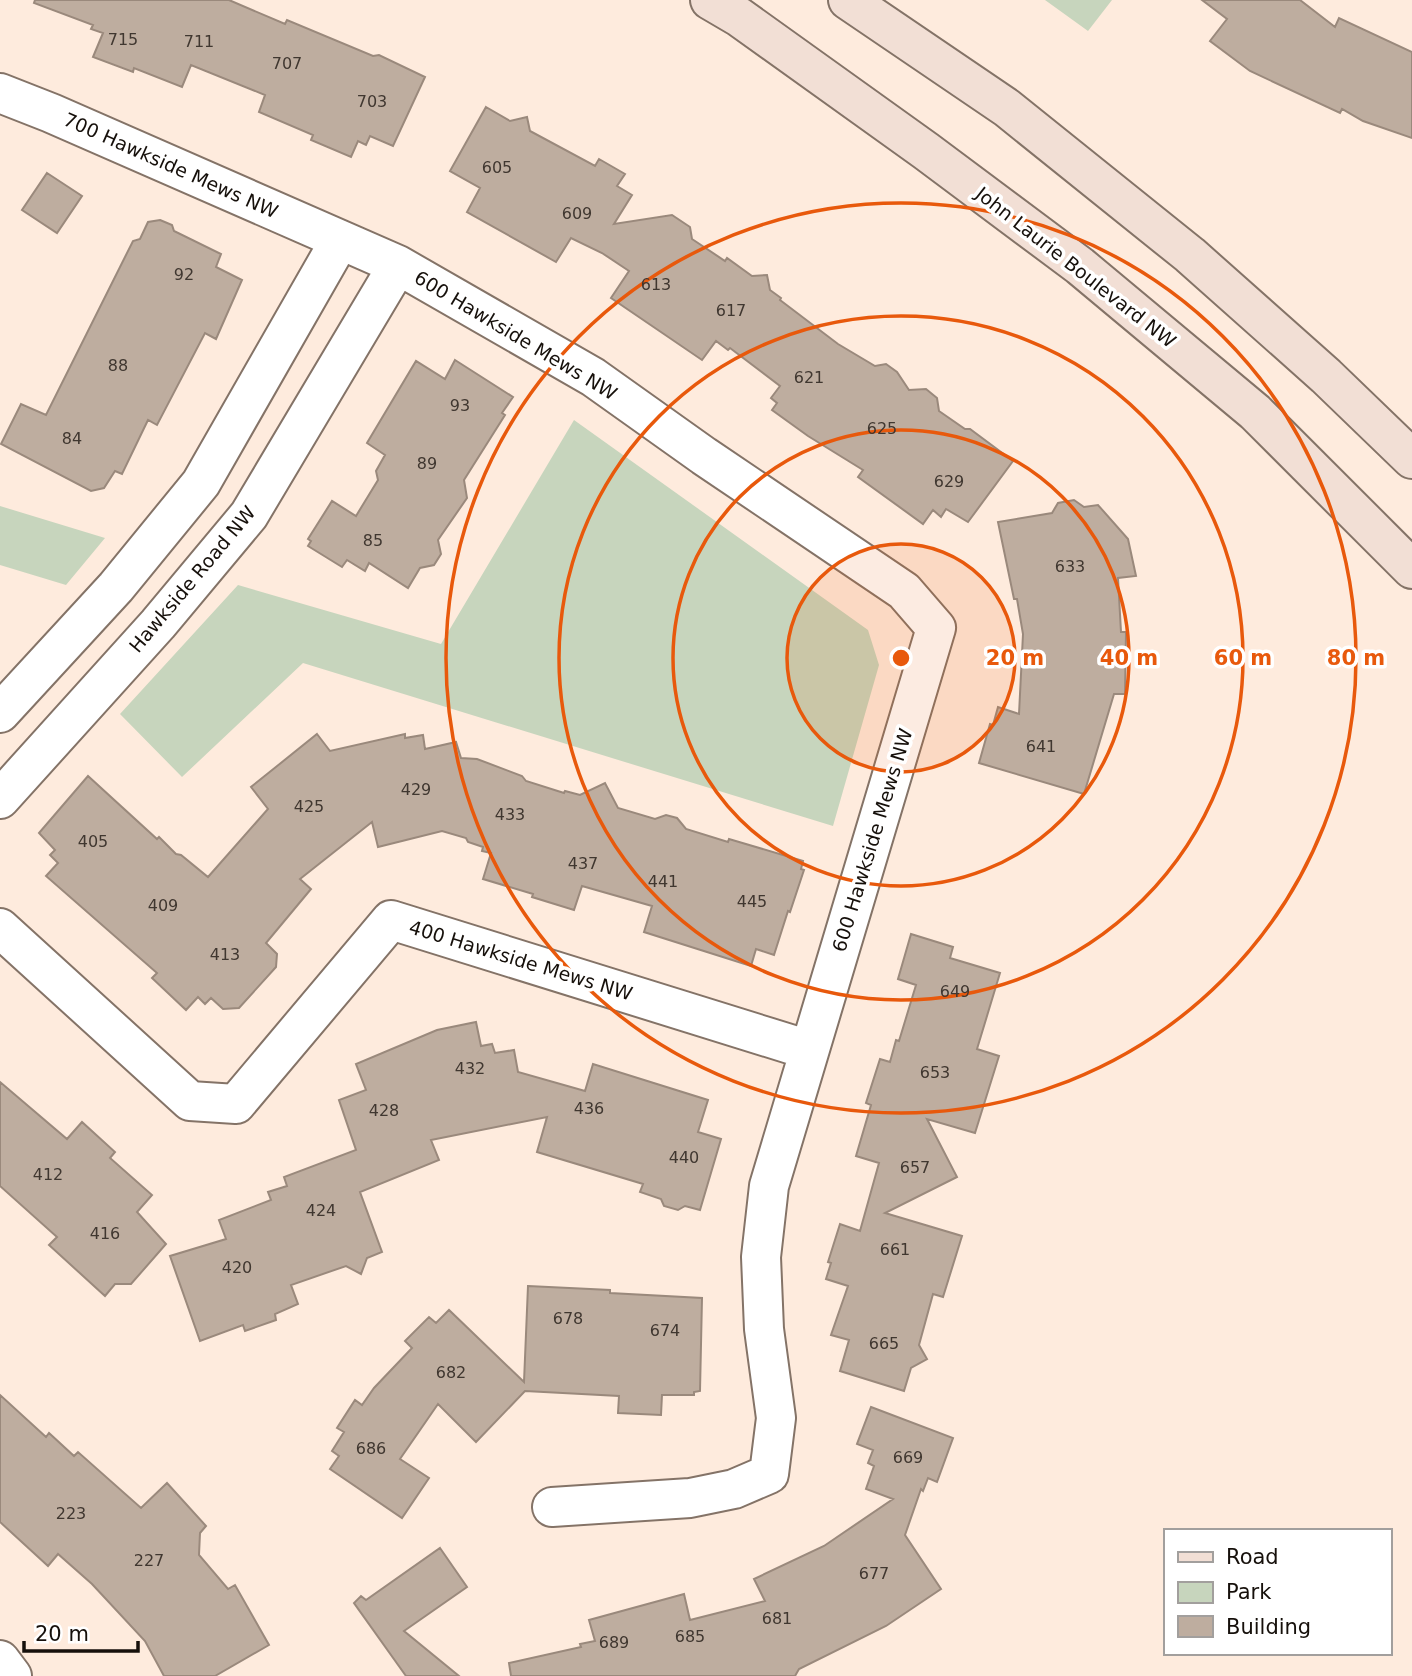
<svg xmlns="http://www.w3.org/2000/svg" width="1412" height="1676" font-family="'DejaVu Sans',sans-serif">
<rect width="100%" height="100%" fill="#feebdd"/>
<path fill="#c7d5bd" d="M1045 0H1112L1088 31Z
M574 420 868 630 879 665 833 826 303 663 182 777 120 714 238 585 441 644Z
M0 506 105 538 66 585 0 565Z"/>
<path fill="#bead9f" stroke="#9a897c" stroke-width="2" d="M35 0H229L285 24 287 20 373 56 379 55 425 77 393 146 370 136 366 145 358 141 351 157 311 140 313 135 259 112 265 95 191 65 182 87 134 68 133 72 93 57 103 33 91 29 93 25 34 3Z
M1202 0H1300L1335 27 1339 18 1412 52V138L1363 121 1342 109 1340 113 1250 71 1210 41 1227 19Z
M486 107 510 121 527 117 530 131 595 166 599 159 625 174 617 186 632 195 614 224 672 215 690 227 692 239 725 261 727 258 752 276 767 275 770 290 781 298 780 300 838 344 875 366 886 364 897 372 909 390 926 389 937 398 939 411 965 429H970L1013 461 968 522 946 509 941 517 933 510 923 524 858 477 863 470 808 436 772 410 777 403 771 398 780 386 730 348 728 350 716 341 702 360 611 298 629 271 602 253 571 238 556 262 467 212 480 188 450 171Z
M47 173 82 196 57 233 22 210Z
M160 220 172 225 174 231 221 254 216 267 242 280 216 339 205 333 157 425 148 420 122 474 115 471 104 488 91 491 1 444 21 404 46 415 133 241 140 239 148 222Z
M455 360 513 397 502 413 505 415 464 480 467 498 438 540 441 554 434 565 420 568 408 588 369 563 365 571 347 560 342 567 308 546 311 541 308 539 332 501 356 516 378 480 376 471 385 455 367 443 416 361 445 379Z
M1074 500 1084 507 1098 505 1128 539 1136 576 1118 578 1121 632H1126L1125 694H1114L1084 794 979 763 990 724 993 725 998 707 1019 714 1023 634 1017 599H1014L998 522 1052 513 1058 503Z
M317 734 330 751 405 734V738L423 735 425 749 456 742 461 758 477 759 522 776 526 781 564 793 565 791 580 795 605 783 618 808 655 819 666 815 677 818 686 829 728 842 729 839 803 861 801 869 804 870 790 912 788 911 774 955 756 949 751 966 644 932 652 906 582 886 574 910 532 897 533 894 483 879 491 853 482 851 483 847 468 842 466 838 442 831 378 847 372 822 300 879 311 889 266 943 277 954 276 967 239 1008 223 1009 211 998 205 1004 198 997 186 1010 152 978 157 973 46 876 58 863 50 855 55 850 39 833 88 776 157 839 159 837 176 854 181 855 208 877 268 809 251 787Z
M911 934 953 947 950 958 1000 973 977 1049 999 1056 975 1133 927 1119 957 1177 885 1213 962 1236 943 1297 933 1294 919 1345 927 1359 911 1368 904 1391 840 1371 849 1340 831 1335 848 1286 826 1279 831 1263 828 1262 840 1224 860 1231 879 1163 856 1156 871 1105 866 1103 880 1059 890 1062 896 1040 899 1041 916 985 898 979Z
M476 1022 481 1046 492 1044 495 1053 514 1050 518 1072 585 1091 593 1064 708 1100 698 1132 721 1139 700 1210 685 1206 678 1210 664 1206 661 1199 640 1192 643 1184 537 1152 547 1117 431 1140 439 1160 360 1192 382 1252 367 1258 361 1274 346 1266 291 1285 298 1304 275 1314 276 1320 245 1331 243 1325 200 1341 170 1256 226 1239 219 1220 271 1200 268 1192 287 1186 284 1177 356 1150 339 1100 366 1090 356 1064 437 1030Z
M0 1082 67 1139 82 1122 115 1152 110 1158 152 1195 137 1212 166 1244 131 1284H115L105 1296 49 1245 57 1237 0 1186Z
M528 1286 610 1290V1293L702 1298 700 1391 694 1392V1395H662L661 1415 618 1413 619 1396 525 1391 476 1442 438 1404 400 1459 429 1478 402 1518 330 1469 339 1456 332 1451 344 1432 337 1428 355 1400 362 1405 374 1388 412 1348 405 1341 429 1317 436 1323 449 1310 524 1382Z
M0 1395 46 1437 49 1433 74 1456 78 1452 141 1508 167 1483 206 1526 200 1533 199 1555 228 1589 235 1585 269 1645 215 1676H164L145 1641 92 1584 58 1554 48 1566 0 1522Z
M871 1407 953 1438 937 1482 928 1478 923 1491 921 1489 905 1535 941 1589 886 1626 799 1669 795 1676H511L509 1663 581 1647 580 1644 595 1641 589 1620 684 1594 690 1620 765 1601 754 1579 824 1546 893 1499 866 1489 874 1466 868 1463 873 1450 857 1444Z
M440 1548 467 1587 404 1631 459 1676H406L354 1603 361 1596 366 1600Z"/>
<g fill="none" stroke-linecap="round" stroke-linejoin="round">
<g stroke="#847367" stroke-width="42">
<path id="street" d="M0 93 51 113 398 265 593 377 704 456 904 591 936 628 769 1186 761 1257 764 1329 776 1418 769 1474 734 1489 690 1498 552 1507
M0 713 116 587 201 483 340 240
M0 799 158 624 249 515 398 265
M0 928 190 1101 236 1104 391 920 809 1050
M0 1660 12 1676"/>
</g>
<g stroke="#847367" stroke-width="42">
<path id="secondary" d="M710 0 739 17 926 151 1080 266 1255 412 1412 569
M848 0 1007 108 1190 255 1326 376 1412 459"/>
</g>
<use href="#street" stroke="#fff" stroke-width="38"/>
<use href="#secondary" stroke="#f2dfd5" stroke-width="38"/>
</g>
<circle cx="901" cy="658" r="114" fill="#e8590c" fill-opacity=".12"/>
<g fill="none" stroke="#e8590c" stroke-width="3.5">
<circle cx="901" cy="658" r="114"/>
<circle cx="901" cy="658" r="228"/>
<circle cx="901" cy="658" r="342"/>
<circle cx="901" cy="658" r="455"/>
</g>
<g text-anchor="middle" stroke-width="7" stroke-linejoin="round" paint-order="stroke">
<g font-size="16" fill="#403730">
<text x="123" y="45">715</text>
<text x="199" y="47">711</text>
<text x="287" y="69">707</text>
<text x="372" y="107">703</text>
<text x="497" y="173">605</text>
<text x="577" y="219">609</text>
<text x="184" y="280">92</text>
<text x="656" y="290">613</text>
<text x="731" y="316">617</text>
<text x="118" y="371">88</text>
<text x="809" y="383">621</text>
<text x="460" y="411">93</text>
<text x="882" y="434">625</text>
<text x="72" y="444">84</text>
<text x="427" y="469">89</text>
<text x="949" y="487">629</text>
<text x="373" y="546">85</text>
<text x="1070" y="572">633</text>
<text x="1041" y="752">641</text>
<text x="416" y="795">429</text>
<text x="309" y="812">425</text>
<text x="510" y="820">433</text>
<text x="93" y="847">405</text>
<text x="583" y="869">437</text>
<text x="663" y="887">441</text>
<text x="752" y="907">445</text>
<text x="163" y="911">409</text>
<text x="225" y="960">413</text>
<text x="955" y="997">649</text>
<text x="470" y="1074">432</text>
<text x="935" y="1078">653</text>
<text x="589" y="1114">436</text>
<text x="384" y="1116">428</text>
<text x="684" y="1163">440</text>
<text x="915" y="1173">657</text>
<text x="48" y="1180">412</text>
<text x="321" y="1216">424</text>
<text x="105" y="1239">416</text>
<text x="895" y="1255">661</text>
<text x="237" y="1273">420</text>
<text x="568" y="1324">678</text>
<text x="665" y="1336">674</text>
<text x="884" y="1349">665</text>
<text x="451" y="1378">682</text>
<text x="371" y="1454">686</text>
<text x="908" y="1463">669</text>
<text x="71" y="1519">223</text>
<text x="149" y="1566">227</text>
<text x="874" y="1579">677</text>
<text x="777" y="1624">681</text>
<text x="690" y="1642">685</text>
<text x="614" y="1648">689</text>
</g>
<g font-size="19" fill="#16100b" stroke="#fff">
<text transform="translate(171 165) rotate(24)" y="7">700 Hawkside Mews NW</text>
<text transform="translate(1076 267) rotate(38)" y="7">John Laurie Boulevard NW</text>
<text transform="translate(516 335) rotate(31)" y="7">600 Hawkside Mews NW</text>
<text transform="translate(192 579) rotate(-50)" y="7">Hawkside Road NW</text>
<text transform="translate(872 840) rotate(-73)" y="7">600 Hawkside Mews NW</text>
<text transform="translate(521 960) rotate(17)" y="7">400 Hawkside Mews NW</text>
</g>
</g>
<circle cx="901" cy="658" r="10" fill="#e8590c" stroke="#fff" stroke-width="3.5"/>
<g font-size="21" text-anchor="middle" font-weight="bold" fill="#e8590c" stroke="#fff" stroke-width="7" stroke-linejoin="round" paint-order="stroke">
<text x="1015" y="665">20 m</text>
<text x="1129" y="665">40 m</text>
<text x="1243" y="665">60 m</text>
<text x="1356" y="665">80 m</text>
</g>
<rect x="1164" y="1529" width="228" height="126" fill="#ffffff" stroke="#a29f9d" stroke-width="2"/>
<rect x="1178" y="1552" width="35" height="10" fill="#f2dfd5" stroke="#a29f9d" stroke-width="2"/>
<text x="1226" y="1564" font-size="21" fill="#16100b">Road</text>
<rect x="1178" y="1582" width="35" height="21" fill="#c7d5bd" stroke="#a29f9d" stroke-width="2"/>
<text x="1226" y="1599" font-size="21" fill="#16100b">Park</text>
<rect x="1178" y="1616" width="35" height="21" fill="#bead9f" stroke="#a29f9d" stroke-width="2"/>
<text x="1226" y="1634" font-size="21" fill="#16100b">Building</text>
<path d="M24 1641v10h114v-10" fill="none" stroke="#16100b" stroke-width="3.5"/>
<text x="35" y="1641" font-size="21" fill="#16100b" stroke="#ffffff" stroke-width="5" paint-order="stroke">20 m</text>
</svg>
